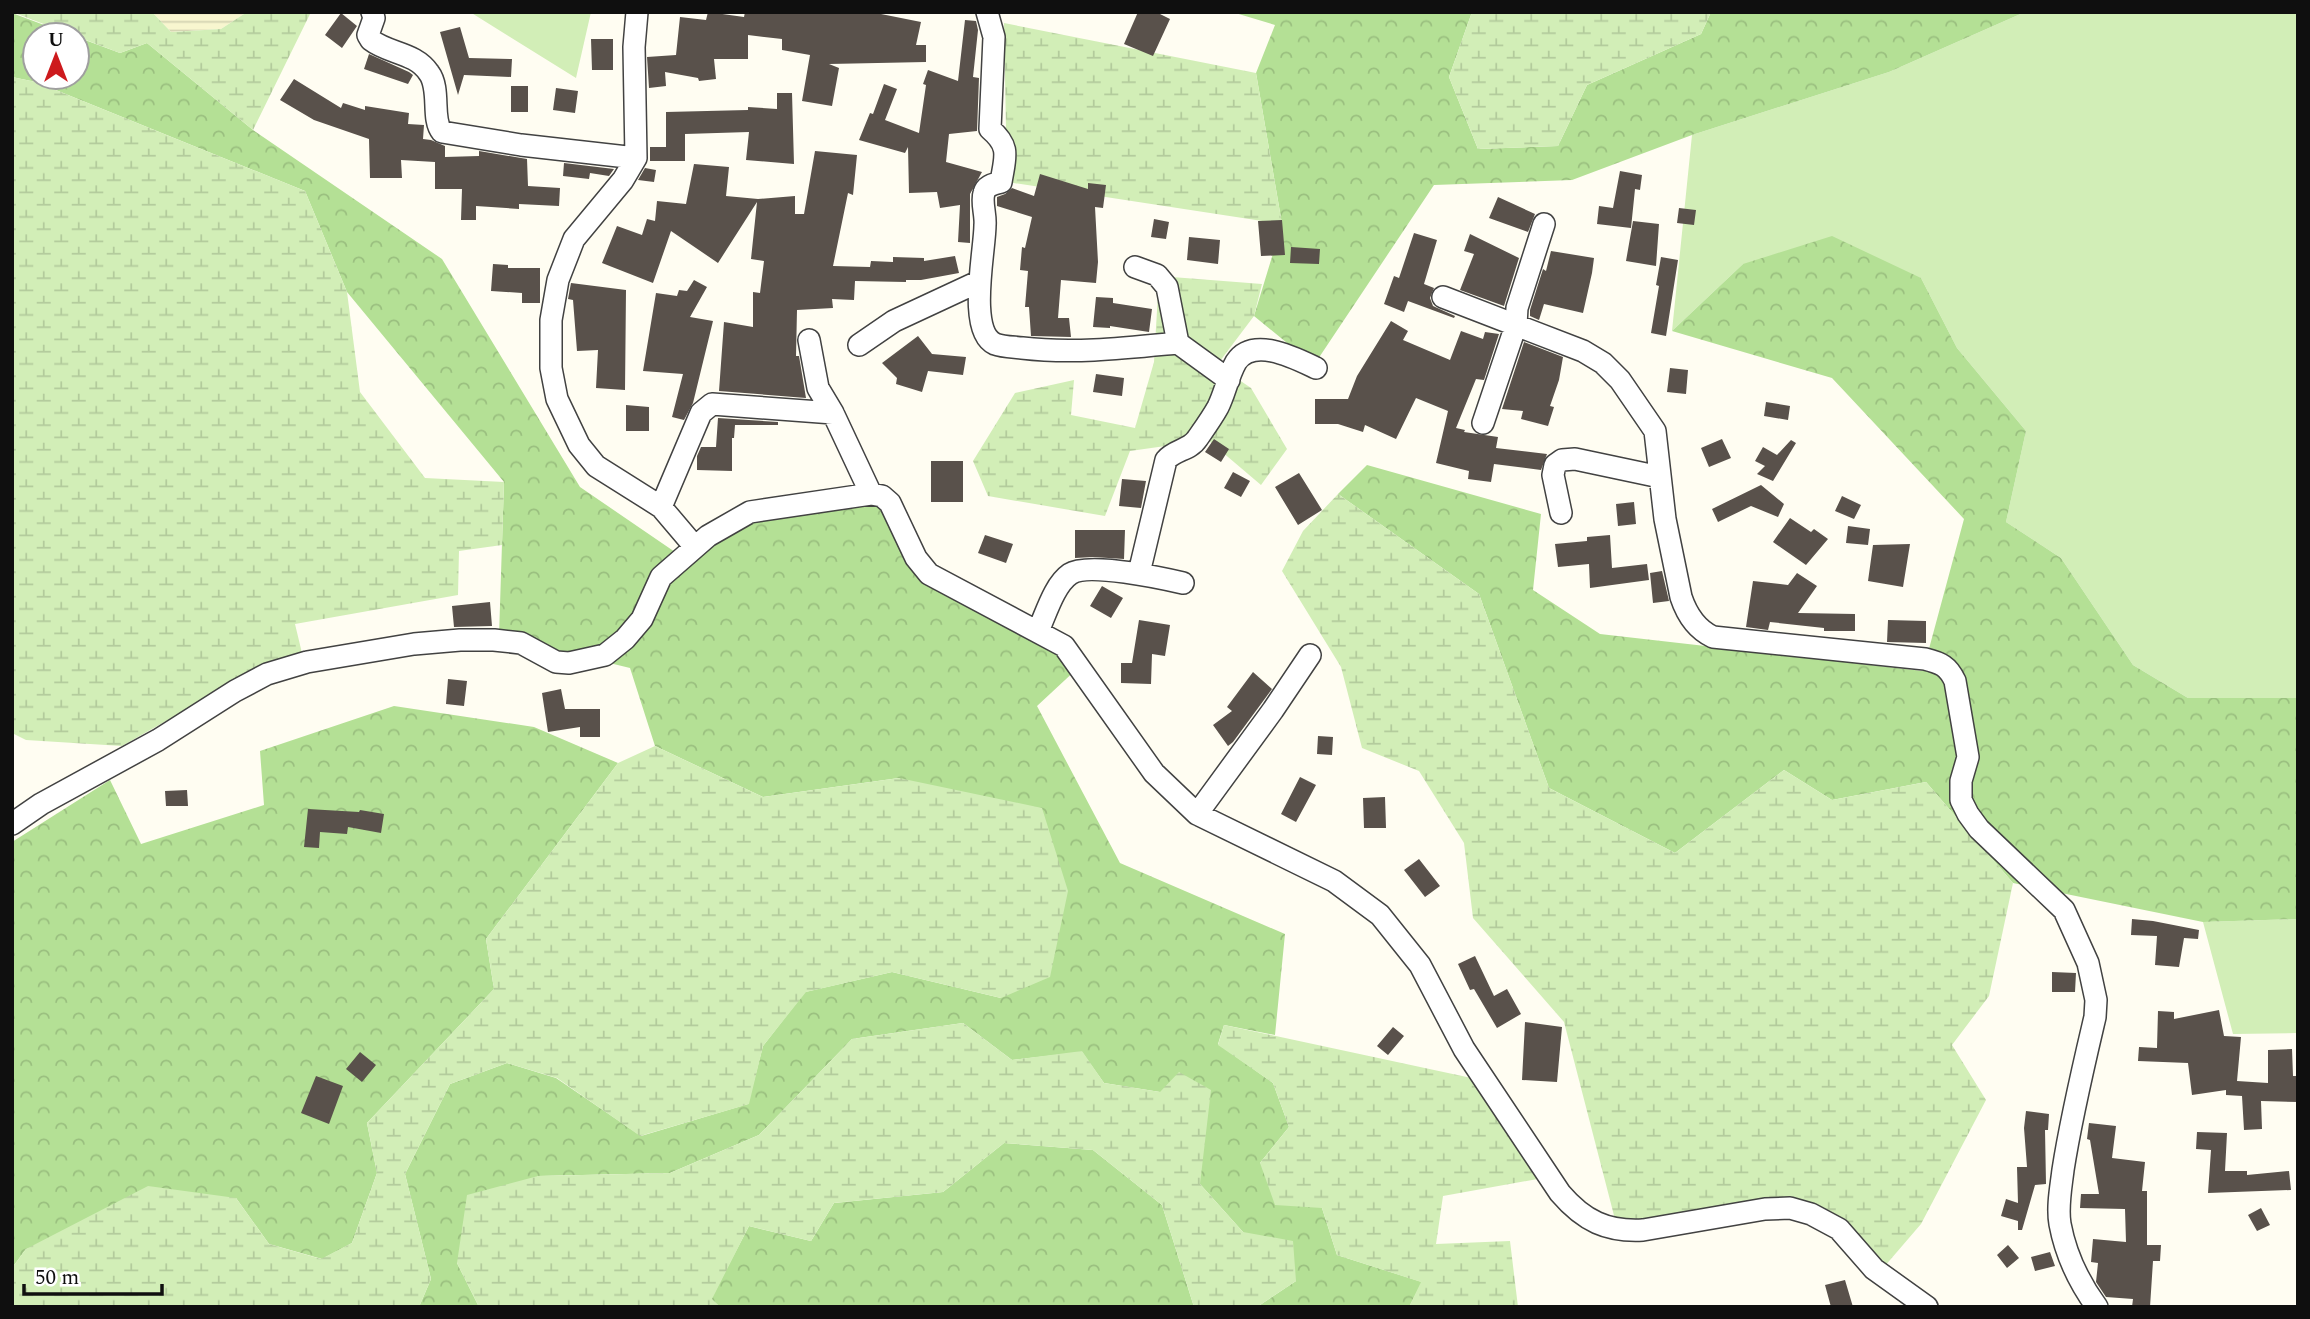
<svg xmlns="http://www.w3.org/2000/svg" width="2310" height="1319" font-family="Spectral,serif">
<defs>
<pattern id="farmland-rules" width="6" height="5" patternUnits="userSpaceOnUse" patternTransform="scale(1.75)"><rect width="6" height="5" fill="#f8f6cf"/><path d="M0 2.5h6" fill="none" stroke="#d3d2b1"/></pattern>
<pattern id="forest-crowns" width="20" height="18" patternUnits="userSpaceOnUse" patternTransform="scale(1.75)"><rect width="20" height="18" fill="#b4e095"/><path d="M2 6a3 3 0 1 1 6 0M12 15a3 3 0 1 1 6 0" fill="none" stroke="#9abf7f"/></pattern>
<pattern id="wetland-marsh" width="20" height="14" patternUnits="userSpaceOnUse" patternTransform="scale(1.75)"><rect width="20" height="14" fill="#d2eeb7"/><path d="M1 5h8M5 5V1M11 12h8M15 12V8" fill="none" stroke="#b3cb9c"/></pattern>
</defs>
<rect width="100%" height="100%" fill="#fffdf2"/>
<path fill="url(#farmland-rules)" d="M152 12H247L221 29 171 32Z"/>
<path fill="#d2eeb7" d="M470 12H591L576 78Z
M2025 12H2298V698H2188L2133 665 2061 558 2006 522 2026 431 1957 348 1921 278 1743 264 1672 331 1692 135 1889 72Z
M2298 919V1033L2233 1034 2203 922Z"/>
<path fill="url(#forest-crowns)" d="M1232 12H1472L1449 77 1478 149 1558 146 1587 85 1701 34 1711 12H2025L1889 72 1692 135 1572 180 1434 185 1314 365 1254 316 1282 224 1256 73 1275 25Z
M12 13 71 35H35V77H77V37L120 53 147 43 253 130 442 259 580 487 675 552 746 511 880 501 908 552 1079 667 1037 706 1120 863 1285 934 1275 1035 1224 1025 1218 1044 1273 1083 1289 1127 1260 1163 1322 1208 1337 1255 1422 1282 1409 1307H1257L1296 1281 1243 1232 1200 1184 1160 1092 1104 1083 1082 1052 1012 1060 963 1023 852 1039 759 1135 670 1173 538 1176 457 1263 479 1307H419L431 1279 405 1174 450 1084 507 1063 556 1078 641 1136 748 1104 763 1046 805 992 892 972 1001 998 899 778 763 797 655 746 630 668 499 636 504 482 347 292 305 191 36 82 12 77Z
M1832 236 1921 278 1957 348 2026 431 2006 522 2061 558 2133 665 2188 698H2298V919L2203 922 2013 883 1926 782 1832 800 1784 770 1675 853 1549 788 1479 594 1338 494 1367 465 1541 514 1533 590 1600 634 1923 671 1964 519 1832 378 1672 331 1743 264Z
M394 706 534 727 618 763 486 939 494 989 367 1123 377 1173 352 1243 322 1259 269 1244 236 1198 26 1249 12 1268V842L110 780 141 844 264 805 260 751Z
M1004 1143 1093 1150 1162 1205 1194 1307H720L711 1299 749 1226 811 1241 834 1203 943 1192Z"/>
<path fill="url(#wetland-marsh)" d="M12 12H152L171 32 221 29 247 12H311L253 130 147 43 120 53Z
M1472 12H1711L1701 34 1587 85 1558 146 1478 149 1449 77Z
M1004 23 1256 73 1282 224 1007 182Z
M12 77 36 82 305 191 347 292 360 392 425 478 504 482 502 545 459 551 458 595 295 624 307 674 217 692 122 746 26 740 12 733Z
M1159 276 1262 284 1254 316 1217 365 1251 388 1287 449 1261 485 1208 440 1130 451 1105 516 988 496 973 461 1015 393 1074 380 1071 415 1135 428 1154 362Z
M1338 494 1479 594 1549 788 1675 853 1784 770 1832 800 1926 782 2013 883 1989 996 1952 1045 1986 1100 1921 1224 1884 1267 1814 1220 1757 1207 1618 1231 1564 1022 1473 918 1464 843 1419 771 1362 748 1341 667 1282 571 1303 531Z
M655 746 763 797 899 778 1042 808 1068 891 1050 977 1001 998 892 972 806 992 763 1046 749 1104 640 1136 557 1078 507 1063 450 1084 405 1174 431 1279 419 1307H12V1268L26 1249 148 1186 236 1198 269 1244 321 1259 352 1243 377 1173 367 1123 494 989 486 939 618 763Z
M963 1023 1012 1060 1082 1051 1104 1083 1160 1092 1179 1072 1211 1090 1200 1184 1243 1232 1293 1241 1296 1281 1257 1307H1194L1162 1205 1093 1150 1004 1143 943 1192 834 1203 811 1241 749 1226 712 1299 720 1307H479L457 1263 467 1195 538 1176 670 1173 759 1135 852 1039Z
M1224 1025 1476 1079 1543 1178 1443 1196 1436 1244 1510 1241 1518 1307H1409L1421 1282 1337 1255 1322 1208 1275 1205 1260 1163 1289 1127 1273 1083 1218 1045Z"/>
<path fill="#59514b" d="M708 12 744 17 745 12H881V14L921 22 916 45H926V62L829 64 839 68 832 106 802 101 810 55 782 50V39L748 35V59H714L716 79 699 81 698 78 665 72 666 86 649 88 647 57 676 55 680 17 706 20Z
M1138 12H1156L1170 19 1153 56 1124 44Z
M341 13 357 26 342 48 325 35Z
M965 20 976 21 978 30 973 77 979 78 977 131 949 134 946 162 982 172 970 194V243L958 242 960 205 940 208 937 192 909 193 908 147 905 153 859 140 870 113 873 114 884 84 897 89 885 120 919 133 926 85 923 84 928 70 958 81Z
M460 27 469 58 512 59 511 77 464 75 458 95 440 32Z
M591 39H613V70H592Z
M369 54 409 72 413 75 408 84 364 69Z
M294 79 341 108 343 103 365 110V106L409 113 408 124 424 125 423 139 431 140 445 146V157L479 156V151L527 159 528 186 560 188 559 206 519 204V209L476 206V220H461L462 189H435V162L401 160 402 178H370L369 139 314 120 280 100Z
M511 86H528V112H511Z
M556 88 578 91 575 113 553 110Z
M777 93H792L794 164 746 160 749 132 685 134V161H650V147H666V112L748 110V107L777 109Z
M815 151 857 155 853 195 848 193 833 266 870 267 871 261 893 262V257L924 258V261L955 256 959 273 921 280H906V282L855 281 854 300 832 299 833 308 797 310 796 356H799L806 398 719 391 724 322 753 327V292L760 293 764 261 751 259 757 202 718 263 671 231 653 283 602 263 617 226 642 235 647 219 655 221 657 201 686 204 694 164 729 167 726 196 758 199 795 196V214H804Z
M564 163 614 169 609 176 590 173 589 179 563 176Z
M645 168 656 170 654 182 638 180Z
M1620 171 1642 175 1640 190 1635 189 1631 228 1597 224 1599 206 1613 208Z
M1040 174 1088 189V183L1106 185 1103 208 1095 207 1098 262 1096 283 1061 280 1058 318H1069L1071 337 1031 336 1029 307H1025L1028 271 1020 270 1022 247 1025 248 1032 217 997 206V197L1005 194 1012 188 1034 196Z
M1498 197 1535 214 1528 232 1489 218Z
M1679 208 1696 210 1694 225 1677 223Z
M1154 219 1169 222 1166 239 1151 237Z
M1282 220 1285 255 1261 256 1258 221Z
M1633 221 1659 224 1656 266 1626 261Z
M1414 233 1437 240 1424 284 1434 288 1430 298 1433 306 1455 316 1454 318 1408 301 1404 312 1384 304 1394 276 1399 278Z
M1470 234 1519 258 1504 306 1460 290 1474 254 1464 251Z
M1189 237 1220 240 1218 264 1187 260Z
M1291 247 1320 249 1319 264 1290 263Z
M1551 251 1594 258 1592 273 1583 313 1544 304 1539 320 1530 316V310L1543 269 1546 271Z
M1661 257 1678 260 1666 336 1651 333 1659 286 1656 285Z
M493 264 508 265V268H540V303H522V293L491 291Z
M694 280 707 287 690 317 713 321 693 403 684 420 672 417 683 374 643 371 656 293 677 296 679 290 687 291Z
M571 283 626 290 625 390 596 388 598 350 577 351 573 300 568 299Z
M1096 297 1113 298V303L1152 309 1149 332 1110 326V328L1093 327Z
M1391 321 1408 331 1403 340 1450 360 1461 331 1483 339 1485 332 1499 334 1484 380 1476 379 1456 428 1465 430 1464 432 1498 437 1496 448 1547 454 1541 470 1494 464 1491 482 1468 479 1469 471 1436 463 1448 411 1416 398 1396 439 1365 425 1363 432 1338 424H1315V399H1348L1357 376Z
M918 336 932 354 966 357 963 375 928 371 922 392 896 384 897 378 882 363Z
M1524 342 1563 357 1559 380 1550 406 1554 407 1548 426 1521 419 1523 411 1502 409Z
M1670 368 1688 370 1686 394 1667 392Z
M1096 374 1124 378 1122 396 1093 392Z
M1766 402 1790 406 1788 420 1764 416Z
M626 405 649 407V431H626Z
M718 418 778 422V425H735L734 438H732V471L697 470V456L701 447H716Z
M1214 439 1229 449 1221 462 1205 452Z
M1722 439 1731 458 1709 467 1701 448Z
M1791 440 1796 443 1773 481 1757 474 1765 466 1755 461 1763 447 1777 455Z
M931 461H963V502H931Z
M1233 472 1250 481 1241 497 1224 488Z
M1299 473 1322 510 1298 525 1275 487Z
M1122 479 1146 481 1141 508 1119 506Z
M1761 485 1784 504 1778 517 1751 506 1718 522 1712 509Z
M1842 496 1861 505 1854 519 1835 511Z
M1634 502 1636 524 1618 526 1616 504Z
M1790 518 1811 532 1814 529 1828 539 1806 565 1773 542Z
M1848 526 1870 529 1868 545 1846 543Z
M1075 530H1125L1124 559 1093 557 1075 558Z
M985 535 1013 544 1006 563 978 553Z
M1610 535 1612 568 1647 564 1649 580 1590 588 1589 564 1558 567 1555 544 1587 541V537Z
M1910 544 1903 587 1868 581 1873 545Z
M1662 571 1669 601 1653 603 1650 573Z
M1797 573 1817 586 1798 613 1855 614V631H1824V628L1770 622 1768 630 1746 627 1753 581 1788 585Z
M1102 586 1123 598 1111 618 1090 606Z
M490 602 492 626 454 627 452 606Z
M1139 620 1170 625 1165 656 1152 654 1151 684 1121 683V663H1132Z
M1888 620 1926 621V643L1887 642Z
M1253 672 1272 689 1233 742 1228 746 1213 725 1232 711 1227 707Z
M448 679 467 681 464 706 446 704Z
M561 689 565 709H600V737H580V727L548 732 542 693Z
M1318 736 1333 737 1332 755 1317 754Z
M1300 777 1316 785 1296 822 1281 814Z
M187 790 188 806H166L165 791Z
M1385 797 1386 828H1364L1363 798Z
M308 809 359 812 360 810 384 814 381 833 348 827 347 834 320 832 319 848 304 847Z
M1419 859 1440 886 1425 897 1404 870Z
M2132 919 2153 921 2199 930 2198 939 2184 938 2179 967 2155 965 2157 936 2131 935Z
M1475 956 1494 996 1507 989 1521 1014 1497 1028 1474 989 1470 990 1458 964Z
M2052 972 2076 973 2075 992H2052Z
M2219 1010 2224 1036 2241 1037 2237 1081 2268 1083V1050L2292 1049 2293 1076H2298V1102L2261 1101 2262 1129 2244 1130 2242 1096 2226 1095V1090L2192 1095 2188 1063 2138 1061 2139 1047 2157 1048 2158 1011 2174 1012V1019Z
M1525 1022 1562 1027 1557 1082 1522 1080Z
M1393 1027 1404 1036 1388 1055 1377 1046Z
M360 1052 376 1065 362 1082 346 1069Z
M316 1076 343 1086 329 1124 301 1113Z
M2026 1111 2049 1114 2048 1130H2045L2046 1184 2035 1185 2022 1230H2018V1221L2001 1216 2006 1199 2018 1203 2017 1167H2027L2024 1128Z
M2089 1123 2116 1126 2112 1158 2145 1162 2142 1191H2147V1245H2161L2160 1261H2153L2150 1307H2132L2133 1299 2106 1297 2096 1282 2098 1263 2091 1262 2093 1239 2126 1242 2125 1209 2080 1208 2081 1194H2099L2090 1140 2087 1139Z
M2197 1132 2227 1133 2225 1171H2247V1175L2289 1171 2291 1190 2208 1193 2211 1150 2196 1149Z
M2261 1208 2270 1225 2257 1231 2248 1215Z
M2008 1245 2019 1258 2007 1268 1997 1255Z
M2050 1252 2055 1266 2035 1271 2031 1257Z
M1845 1280 1853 1307H1831L1825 1285Z"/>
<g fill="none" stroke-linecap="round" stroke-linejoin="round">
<g stroke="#424242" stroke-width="24">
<path id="minor" d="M372 12 374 18 368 35 371 40C389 54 415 52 429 73 441 89 431 119 442 132L521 145 636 158
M637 12 634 47 636 158 623 180 574 239 558 280 551 320V368L557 399 579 445 596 466 661 507 695 547
M987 12 994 37 990 129C1011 147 1005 157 1001 182 995 184 986 185 984 193 981 202 986 215 985 225 985 251 967 331 995 344 1003 347 1014 347 1022 348 1074 354 1126 348 1178 343
M1135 267 1157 275 1167 287 1178 343 1229 380
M1443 297 1583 351 1603 363 1620 380 1655 431 1665 519 1681 597C1687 615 1696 629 1713 637L1925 659C1941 663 1948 666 1955 681L1968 757 1961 781V800L1968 814 1979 829 2064 910 2088 963 2096 1000 2095 1017C2083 1068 2071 1118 2063 1170 2061 1187 2057 1207 2060 1224 2066 1256 2078 1281 2097 1307
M809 340 818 388 833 413 871 494
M859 345 894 321 980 281
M1483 423 1516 325 1517 308 1544 224
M661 507 701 413 712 404 833 413
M1561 513 1553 475 1555 465 1562 460 1575 459 1660 477
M1139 573 1166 460C1174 450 1190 450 1197 439 1204 429 1212 418 1218 407 1225 393 1228 376 1236 362 1253 336 1295 358 1316 368
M1038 631C1046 614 1054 585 1070 574 1088 562 1161 578 1183 583
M1197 814 1273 710 1310 655
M12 824 41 804 158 740 235 691 267 674 307 662 414 644 460 640H494L521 643 556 662 569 663 605 655 625 639 642 619 661 577 708 536 750 512 871 494 882 496 890 503 916 558 929 574 1064 646 1154 773 1197 814 1334 881 1380 915 1420 965 1464 1049 1560 1193C1584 1221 1607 1232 1643 1230L1765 1209 1790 1208 1811 1214 1839 1229 1874 1269 1927 1307"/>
</g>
<use href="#minor" stroke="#fff" stroke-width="21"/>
</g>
<rect width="2310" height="1319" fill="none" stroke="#0f0f0f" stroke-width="28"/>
<g transform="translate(56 56)"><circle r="33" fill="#ffffff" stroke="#9f9f9f" stroke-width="2"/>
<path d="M0-5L12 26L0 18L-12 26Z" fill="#cd1a1d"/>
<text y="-10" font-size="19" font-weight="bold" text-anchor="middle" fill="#0f0f0f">U</text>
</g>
<path d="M24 1284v10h138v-10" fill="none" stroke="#0f0f0f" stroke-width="3.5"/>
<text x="35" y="1284" font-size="21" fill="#0f0f0f" stroke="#ffffff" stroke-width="5" paint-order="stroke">50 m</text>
</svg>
